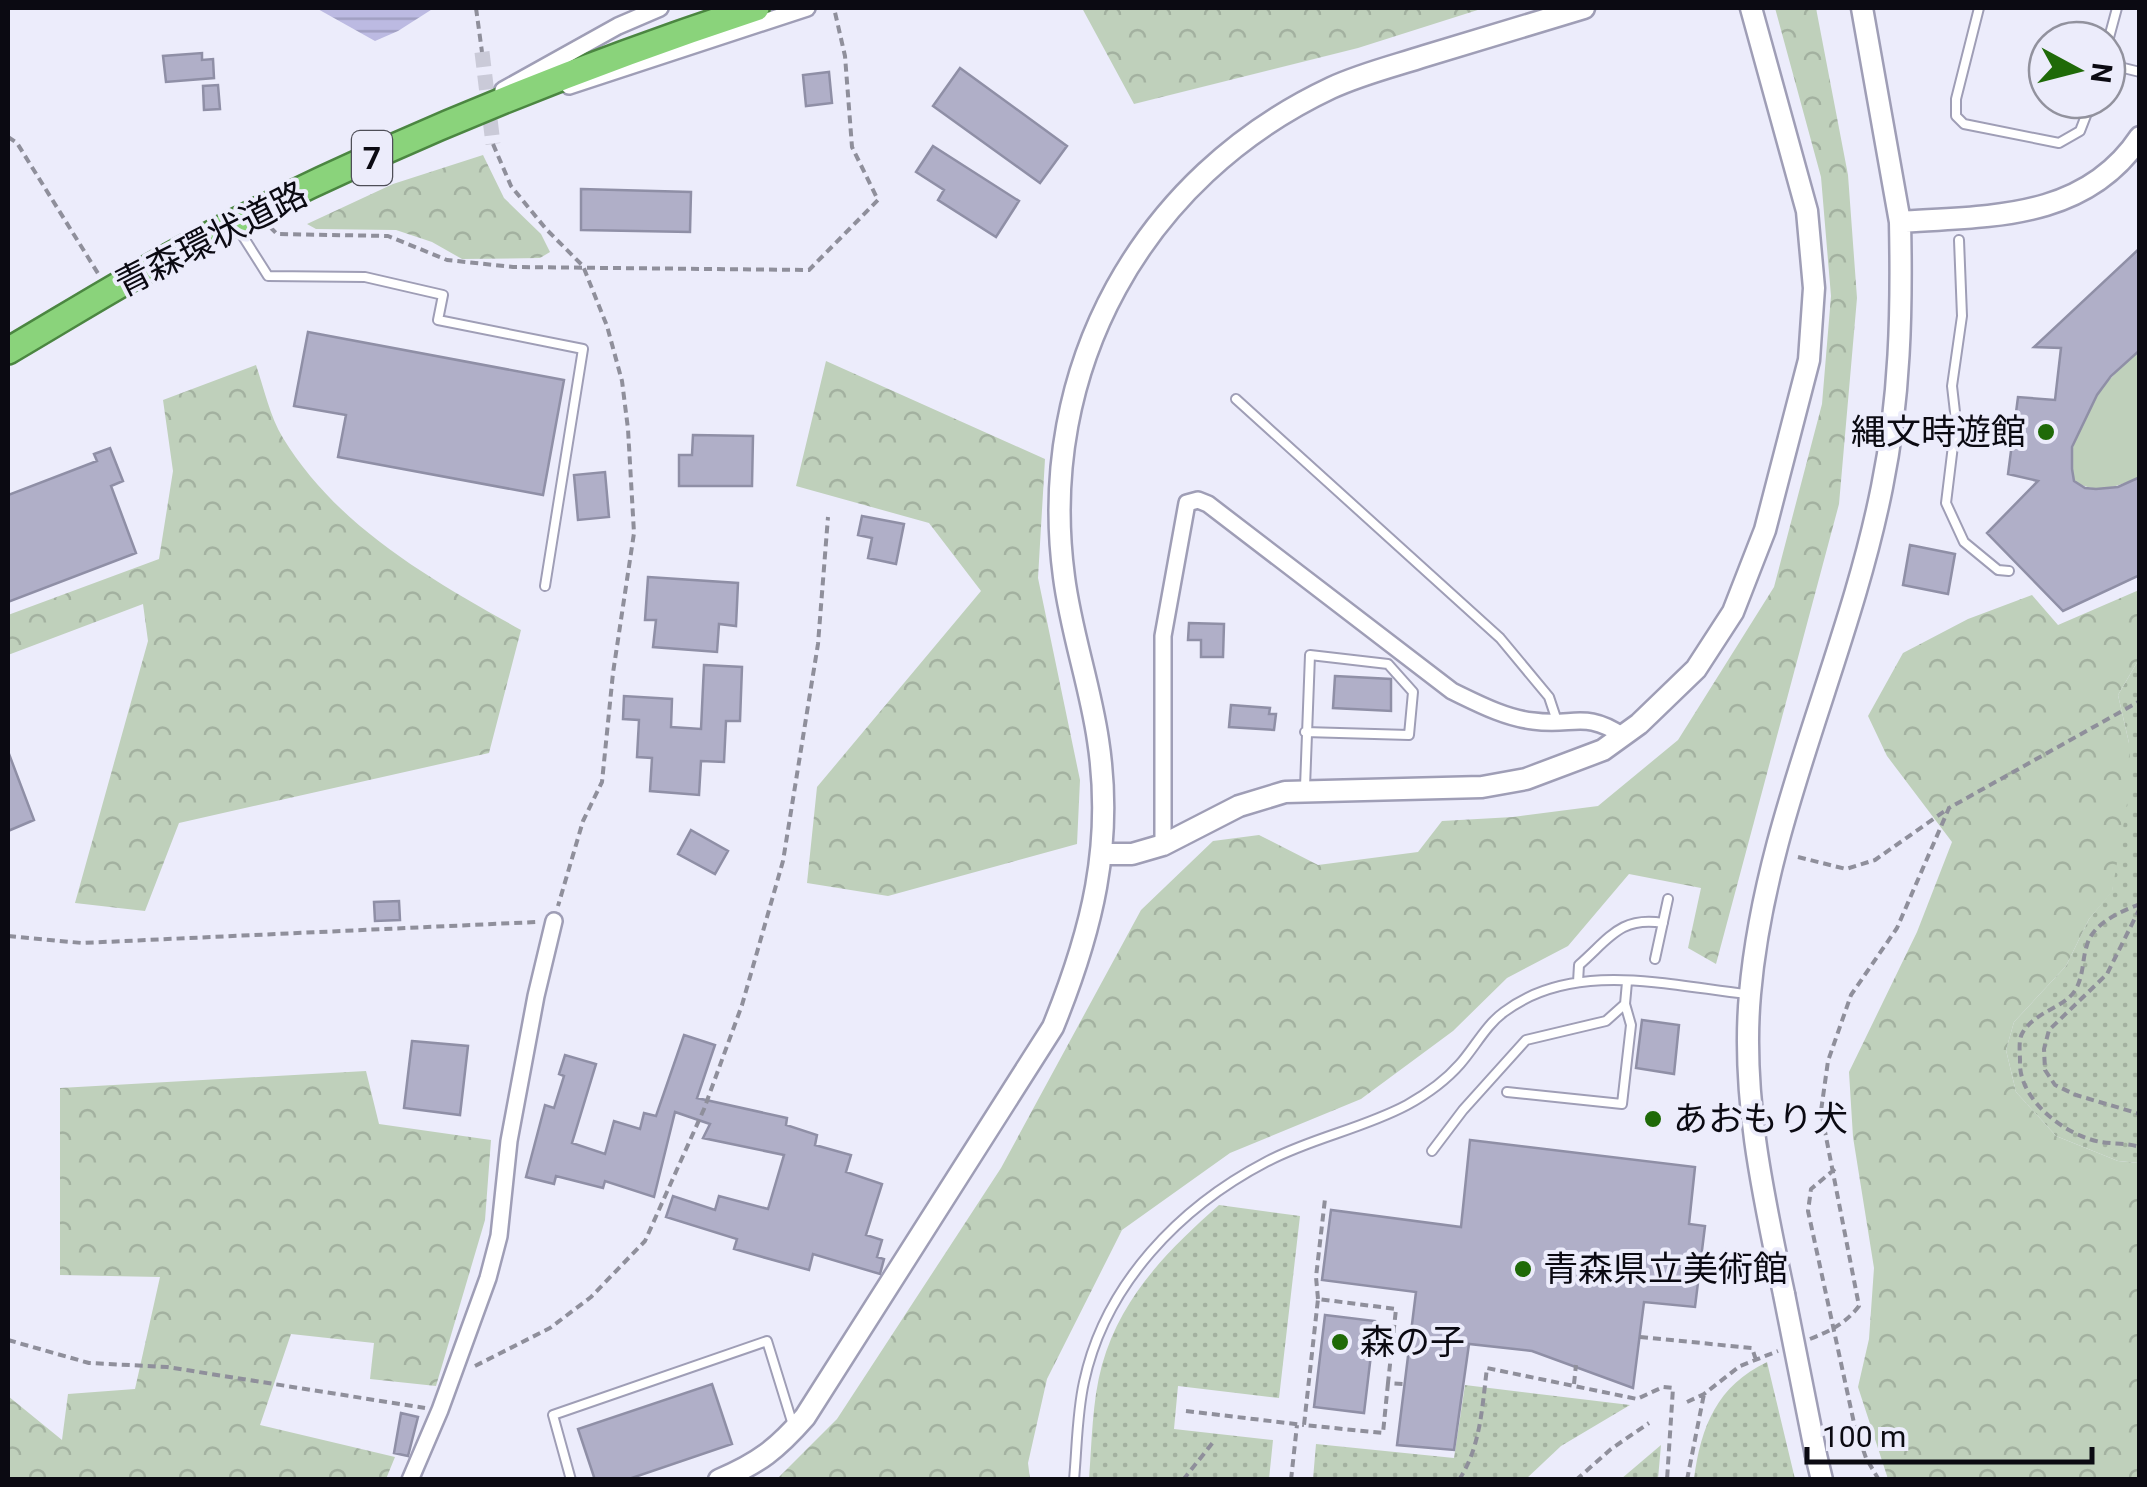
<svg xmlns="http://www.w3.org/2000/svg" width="2147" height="1487" font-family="Roboto,'Noto Sans JP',sans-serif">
<defs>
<pattern id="grass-dots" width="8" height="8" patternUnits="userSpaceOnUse" patternTransform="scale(2.5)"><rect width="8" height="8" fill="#bfd0bb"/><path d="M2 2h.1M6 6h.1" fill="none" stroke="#a3b1a0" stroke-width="1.8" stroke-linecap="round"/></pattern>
<pattern id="forest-crowns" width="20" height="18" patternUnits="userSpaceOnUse" patternTransform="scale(2.5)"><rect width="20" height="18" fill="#bfd0bb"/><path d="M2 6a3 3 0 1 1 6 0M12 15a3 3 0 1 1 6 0" fill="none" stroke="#a3b1a0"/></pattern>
<pattern id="water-rules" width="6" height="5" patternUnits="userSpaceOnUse" patternTransform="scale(2.5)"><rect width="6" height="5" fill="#bcbae2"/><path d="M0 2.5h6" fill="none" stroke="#a09fc1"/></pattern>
</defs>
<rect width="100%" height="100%" fill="#ececfb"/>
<path fill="url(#grass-dots)" d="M2139 659V1163L2118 1161 2056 1136 2016 1092 2006 1050 2014 1022 2066 966 2089 919 2112 891 2129 743 2118 695Z
M1219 1205 1300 1216 1279 1398 1178 1386 1174 1429 1273 1440 1269 1479H1089C1092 1442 1092 1401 1102 1365 1121 1297 1168 1250 1219 1205Z
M1767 1362 1795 1479H1694C1701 1426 1717 1386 1767 1362Z
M1465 1385 1630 1405 1561 1446 1526 1479H1313L1316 1444 1454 1458Z
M1661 1445 1658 1479H1621Z"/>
<path fill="url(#forest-crowns)" d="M1082 8H1484L1358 48 1134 104Z
M1775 8H1816L1848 175 1857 298 1839 504 1716 964 1688 948 1701 888 1629 874 1568 946 1507 978 1453 1031 1361 1099 1230 1153 1122 1230 1047 1379 1028 1463 1030 1479H777L837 1419 1001 1168 1141 910 1213 841 1259 835 1318 865 1418 852 1442 821 1513 817 1598 806 1678 740 1774 587 1822 404 1831 296 1821 177Z
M483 155 504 198 541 234 550 252 540 258 462 259 432 242 396 230 316 229 307 224 393 184Z
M826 361 1045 459 1038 578 1080 780 1077 844 888 896 807 883 817 787 981 591 929 523 796 486Z
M256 365C264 388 270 417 283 438 338 528 432 580 521 630L489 753 179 823 145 911 75 903 148 641 143 604 8 655V615L159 559 173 471 163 400Z
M2139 590V659L2118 695 2129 743 2131 780 2112 892 2089 919 2066 966 2014 1022 2006 1050 2016 1092 2056 1136 2118 1161 2139 1163V1479H1888L1858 1387 1869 1339 1874 1268 1853 1137 1849 1072 1917 932 1952 842 1887 756 1868 716 1903 653 1968 619 2032 595 2058 625Z
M366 1071 379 1124 491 1140 485 1220 436 1386 370 1379 374 1343 291 1334 260 1425 395 1457 386 1479H8V1396L62 1440 68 1394 135 1389 160 1277 60 1275V1088Z"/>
<path fill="#bfd0bb" d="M2139 350V477C2117 487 2096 495 2074 481 2062 428 2103 383 2139 350Z"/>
<path fill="url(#water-rules)" d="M316 8H434L398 31 375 41Z"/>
<path fill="#b0afc8" stroke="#8f8fa6" stroke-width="2.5" d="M202 53V60L213 59 214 78 166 82 163 56Z
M960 68 1067 146 1040 183 933 106Z
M829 72 832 103 806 106 803 75Z
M218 85 220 109 204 110 203 86Z
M933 146 1019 201 996 237 938 200 944 190 916 172Z
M581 189 691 192 690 232 581 230Z
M2140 248V350L2111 376 2097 395 2072 447V469L2074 481 2085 488 2096 489 2118 487 2140 477V575L2063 611 1987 533 2038 481 2008 474 2018 397 2055 400 2061 348 2034 347Z
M308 332 564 380 543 495 338 457 346 415 294 406Z
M693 435 753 436 752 486H679V455H692Z
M110 448 123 481 111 486 136 553 8 602V495L97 461 94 454Z
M605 472 609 517 578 520 574 475Z
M862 516 904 524 896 564 868 558 872 538 858 535Z
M1910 545 1955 554 1948 594 1903 585Z
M648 577 738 583 736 626 719 624 717 652 653 647 656 620H645Z
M1189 623 1224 624 1223 657H1201V640H1188Z
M704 665 742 667 740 721H726L724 762 701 761 699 795 650 791 652 758 637 757 639 720 623 719 624 696 672 699 671 727 701 729Z
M1335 676 1391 679V711L1333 708Z
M1231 705 1270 708 1269 714H1276L1274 730 1229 727Z
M9 754 34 820 8 831V754Z
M691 830 728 851 715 874 678 854Z
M399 901 400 920 375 921 374 902Z
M1642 1020 1679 1025 1674 1074 1636 1068Z
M684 1035 715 1045 697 1098 787 1118 786 1125 817 1135 815 1145 851 1155 846 1172 882 1184 866 1235 882 1240 877 1257 884 1259 880 1274 813 1254 809 1270 734 1249 737 1239 666 1217 673 1196 715 1210 719 1196 768 1209 784 1155 703 1138 710 1124 675 1112 654 1197 605 1181 603 1188 556 1176 554 1184 526 1177 545 1105 554 1108 564 1076 559 1074 565 1055 596 1064 572 1143 605 1154 614 1121 640 1129 644 1113 656 1116Z
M412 1041 468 1046 460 1115 404 1108Z
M1470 1140 1695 1167 1689 1224 1705 1226 1695 1307 1644 1302 1633 1388 1532 1351 1469 1344 1454 1450 1397 1445 1416 1292 1322 1280 1331 1210 1461 1227Z
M1325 1315 1375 1321 1364 1413 1314 1407Z
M712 1384 732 1444 626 1480H595L578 1429Z
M401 1413 418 1417 408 1456 394 1453Z"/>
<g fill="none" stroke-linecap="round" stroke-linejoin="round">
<path stroke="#cacad8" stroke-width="15" stroke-dasharray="15 8" stroke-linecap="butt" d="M482 52 493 144"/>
<g stroke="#9f9eb6" stroke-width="12">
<path id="service" d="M1979 8 1956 99V116L1964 124 2059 143 2080 131 2092 100
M2107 45 2117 8
M2107 64 2140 72
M237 227 268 276 365 277 443 295 438 320 583 349 545 586
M1959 240 1962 316 1952 386 1956 421 1946 503 1964 542 1998 570 2009 571
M1236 399 1500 638 1549 697 1557 721
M1305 787 1310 655 1388 664 1413 692 1409 735 1305 732
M1655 959 1668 899
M1578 982 1579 965C1609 939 1620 916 1663 923
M1507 1092 1622 1104 1631 1025 1625 1004
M1432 1151 1463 1110 1526 1040 1606 1021 1625 1004 1627 982
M571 1480 553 1415 767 1341 793 1425
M1074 1480C1077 1447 1077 1413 1084 1382 1105 1284 1180 1207 1266 1162 1311 1138 1362 1129 1407 1105 1425 1095 1446 1080 1460 1064 1475 1047 1486 1025 1504 1012 1573 960 1667 985 1746 994"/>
</g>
<g stroke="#9f9eb6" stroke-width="20">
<path id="minor" d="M569 86 807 8
M503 90 618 26 660 8
M1163 845V636L1187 503 1198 500 1208 504 1452 691C1477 703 1505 718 1533 721 1573 727 1585 710 1623 736
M410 1480 440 1410 488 1278 499 1236 509 1141 536 996 554 921"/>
</g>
<g stroke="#9f9eb6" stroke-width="25">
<path id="tertiary" d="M1862 8 1900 222
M1102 854H1132L1163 845 1239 806 1285 792 1482 787 1526 779 1603 750 1639 724 1696 669 1733 612 1765 530 1809 360 1814 288 1807 211 1751 8
M1784 1294C1763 1195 1741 1095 1750 994 1765 819 1848 658 1882 487 1900 399 1902 312 1900 222 1990 216 2085 220 2140 137
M1816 1455 1822 1480
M719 1480C759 1463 777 1449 805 1417L1053 1027C1092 931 1114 844 1098 740 1090 685 1071 632 1064 577 1036 369 1142 177 1331 88 1361 74 1394 66 1425 56 1478 40 1531 24 1584 8"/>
</g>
<g stroke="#4b8641" stroke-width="30">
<path id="trunk" d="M8 351C71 314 133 275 198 241 377 148 565 71 756 8"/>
</g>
<path stroke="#8f8f9b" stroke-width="4" stroke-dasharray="8 5" stroke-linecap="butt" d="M476 8 482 52
M8 137 17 143 99 275
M493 144 511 186 546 229 583 266 607 326 622 381 628 429 634 533 613 673 602 782 583 821 558 906
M270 227 277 234 388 236 447 260 513 267 809 270 878 200 852 147 845 56 834 8
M1798 857 1846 869 1875 860 1949 808
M2140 904C2120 912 2093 923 2087 945 2082 960 2084 974 2076 989 2065 1008 2037 1010 2023 1032 2018 1039 2020 1052 2020 1061 2018 1100 2066 1136 2101 1142 2114 1144 2127 1143 2140 1147
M2140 908 2107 974 2049 1030 2044 1049 2045 1070 2055 1085 2076 1095 2140 1114
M8 936 82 943 536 922
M1835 1169 1811 1189 1808 1211 1854 1423 1866 1458 1879 1480
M1318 1299 1316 1277 1325 1199
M1640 1337 1752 1348 1756 1360
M1810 1339C1830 1331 1845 1324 1859 1306L1821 1111 1828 1061 1851 995 1897 928 1949 808 2140 701
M8 1340 89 1363 167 1367 425 1408
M475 1366 550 1328 591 1297 645 1241 704 1109 742 1005 783 861 818 644 828 517
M1388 1383 1383 1433 1304 1425 1318 1299 1396 1309 1388 1383 1404 1384
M1574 1384 1576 1365
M1687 1402 1704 1394 1740 1366 1778 1351
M1186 1411 1304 1425
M1183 1480 1214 1441
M1291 1480 1297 1425
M1459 1480C1481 1446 1482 1407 1487 1368L1637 1399 1663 1387 1673 1388 1667 1480
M1576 1480 1611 1449 1649 1423
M1687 1480 1704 1394"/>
<use href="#service" stroke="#fff" stroke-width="8"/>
<use href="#minor" stroke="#fff" stroke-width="15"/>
<use href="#tertiary" stroke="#fff" stroke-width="20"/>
<use href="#trunk" stroke="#8ad37b" stroke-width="25"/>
<g stroke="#9f9eb6" stroke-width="25" stroke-linecap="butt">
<path id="tertiary-bridge" d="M1784 1294 1816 1455"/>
</g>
<use href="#tertiary-bridge" stroke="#fff" stroke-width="20"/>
</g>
<g fill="#1f6a08" stroke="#ececfb" stroke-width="4">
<circle cx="2046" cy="432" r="10"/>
<circle cx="1653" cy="1119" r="10"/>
<circle cx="1523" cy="1269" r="10"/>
<circle cx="1340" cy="1342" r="10"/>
</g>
<g text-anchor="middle" stroke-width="8" stroke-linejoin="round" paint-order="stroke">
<rect fill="#ececfb" stroke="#4e4e58" stroke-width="2.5" x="352" y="131" width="40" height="54" rx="8"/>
<g font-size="32" font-weight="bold" fill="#0b0a12">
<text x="372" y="169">7</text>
</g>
<g font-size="35" fill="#0b0a12" stroke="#ececfb">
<text transform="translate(211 239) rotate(-27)" y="12">青森環状道路</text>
</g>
<g font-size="35" fill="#0b0a12" stroke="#ececfb" text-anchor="start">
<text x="2026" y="444" text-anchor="end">縄文時遊館</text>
<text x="1673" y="1131">あおもり犬</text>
<text x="1543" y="1281">青森県立美術館</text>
<text x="1360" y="1354">森の子</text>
</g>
</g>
<rect width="2147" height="1487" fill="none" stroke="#0b0a12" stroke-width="20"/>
<g transform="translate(2077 70) rotate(97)"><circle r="48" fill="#ececfb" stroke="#92929e" stroke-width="2.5"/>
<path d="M0-8L18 38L0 25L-18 38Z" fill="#1f6a08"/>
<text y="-15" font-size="28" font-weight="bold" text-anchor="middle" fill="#0b0a12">N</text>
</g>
<path d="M1807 1447v15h285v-15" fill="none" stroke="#0b0a12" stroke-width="5"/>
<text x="1822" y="1447" font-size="30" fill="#0b0a12" stroke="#ececfb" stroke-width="8" paint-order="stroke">100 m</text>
</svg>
